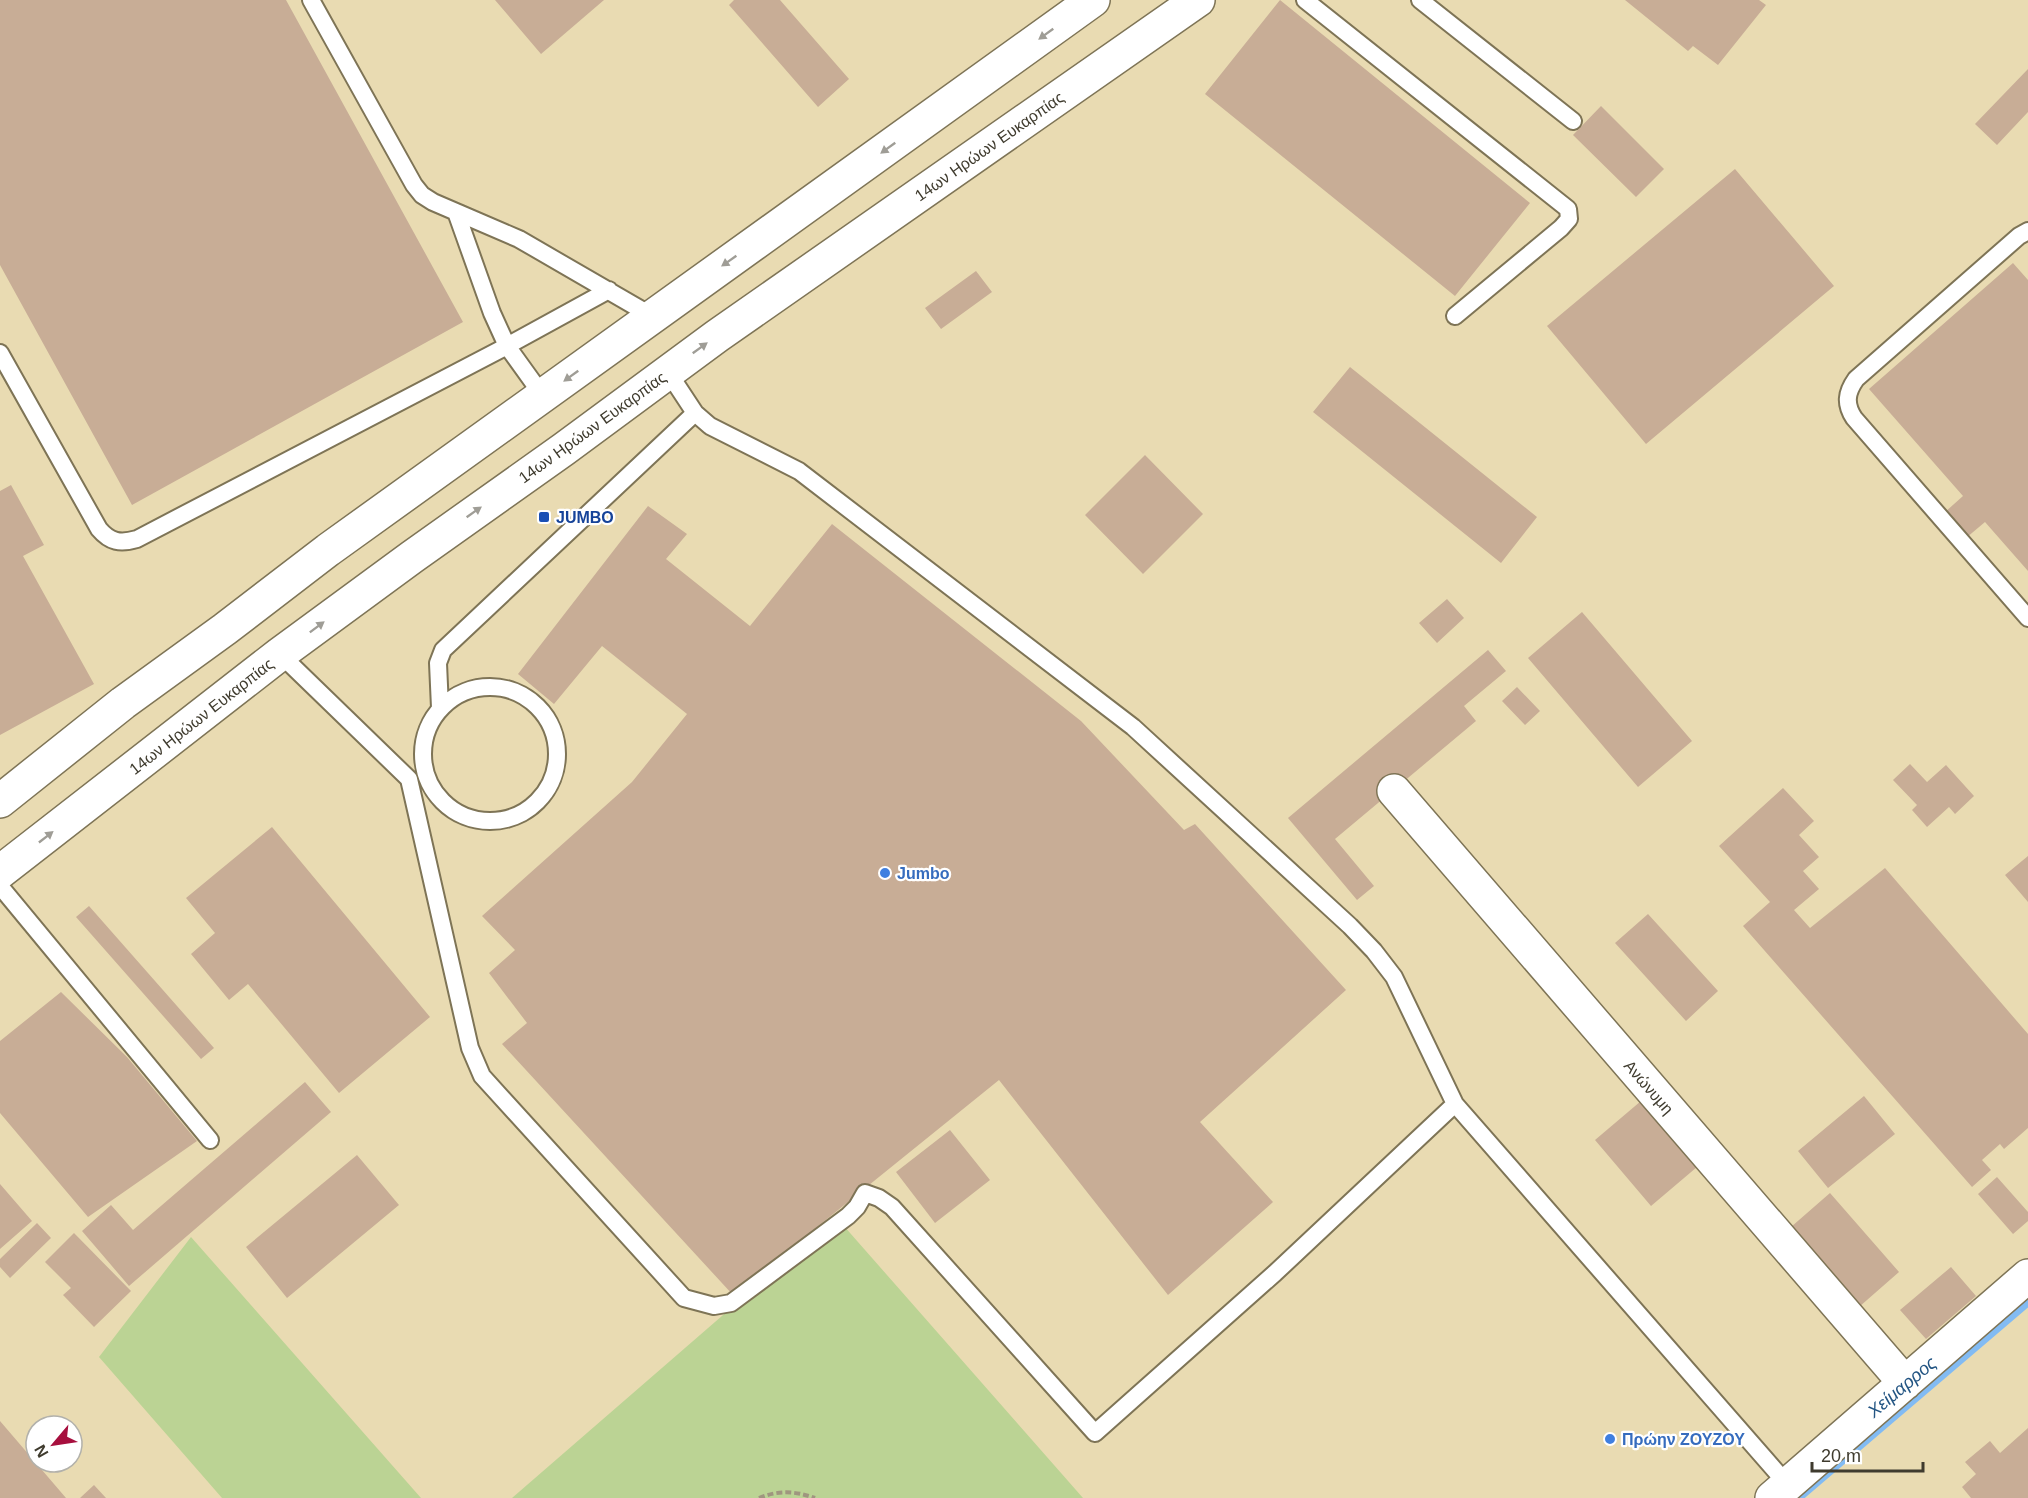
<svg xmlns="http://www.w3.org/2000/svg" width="2028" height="1498" font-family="Helvetica,sans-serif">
<rect width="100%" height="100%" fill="#f1e5c4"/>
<path fill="#e9dbb2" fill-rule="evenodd" d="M0 0H2028V1498H0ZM36 1426H72V1462H36Z"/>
<path fill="#bbd394" d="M836 1217 1083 1498H512Z
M191 1237 421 1498H222L99 1357Z"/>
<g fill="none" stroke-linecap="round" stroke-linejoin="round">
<path stroke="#82bbf3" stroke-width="10" d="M1797 1498 2028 1301"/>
</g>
<path fill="#c8ad96" d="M0 0H286L463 322 132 505 0 265Z
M495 0H604L541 54Z
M734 0H780L849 79 818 107 729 5Z
M1280 0 1530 203 1455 296 1205 94Z
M1625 0H1759L1766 5 1718 65 1693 46 1688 51Z
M2028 69V112L1997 145 1975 124Z
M1601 106 1664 169 1636 197 1573 135Z
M1735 169 1834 286 1646 444 1547 326Z
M2013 263 2028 280V571L1985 522 1966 538 1944 513 1963 496 1869 389Z
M976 271 992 292 941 329 925 308Z
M1350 367 1537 517 1501 563 1313 412Z
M1145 455 1203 514 1143 574 1085 515Z
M11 485 44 545 23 556 94 684 0 735V491Z
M648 506 687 534 666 559 750 626 832 524 1081 721 1184 830 1195 824 1346 990 1200 1122 1273 1202 1168 1295 999 1080 733 1295 502 1044 527 1023 489 973 515 950 482 916 632 782 687 714 602 646 554 704 518 674Z
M1447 599 1464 618 1437 643 1419 623Z
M1582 612 1692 741 1638 787 1528 658Z
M1488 650 1506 671 1464 706 1476 721 1335 839 1374 886 1357 900 1288 818Z
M1517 687 1540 711 1525 725 1502 701Z
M1910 764 1927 782 1946 765 1974 796 1955 814 1949 807 1927 827 1912 810 1917 805 1893 780Z
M1783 788 1814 821 1799 835 1819 857 1803 871 1819 889 1794 910 1810 928 1885 868 2028 1034V1128L2004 1149 2000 1144 1982 1160 1991 1170 1972 1187 1743 926 1770 902 1719 846Z
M272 827 430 1017 339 1093 248 984 229 1000 191 954 215 933 186 898Z
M2028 856V902L2005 875Z
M89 906 214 1048 201 1059 76 917Z
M1648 914 1718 991 1686 1021 1615 943Z
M61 992 127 1057 197 1141 88 1217 0 1113V1041Z
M305 1082 331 1112 129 1286 82 1231 111 1205 133 1230Z
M1864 1096 1895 1134 1828 1188 1798 1151Z
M1641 1101 1697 1167 1651 1206 1595 1140Z
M950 1130 990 1180 935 1223 896 1172Z
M357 1155 399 1205 287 1298 246 1247Z
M1997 1177 2028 1212V1221L2013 1234 1978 1194Z
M0 1184 32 1221 0 1249Z
M1830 1193 1899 1272 1859 1307 1791 1227Z
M37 1223 51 1238 10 1278 0 1267V1259Z
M74 1233 131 1291 94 1327 63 1295 71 1288 45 1262Z
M1951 1267 1976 1296 1926 1339 1900 1310Z
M0 1421 66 1498H0Z
M2028 1428V1498H1971L1962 1487 1976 1474 1965 1462 1990 1441 2000 1453Z
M94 1485 106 1498H80Z"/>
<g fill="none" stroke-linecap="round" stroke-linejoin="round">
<g stroke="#7e7456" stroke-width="20">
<path id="service" d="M311 0 414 185 422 195 433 202 519 239 652 316
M1305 0 1568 209 1569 219 1561 228 1455 316
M1420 0 1573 121
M456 212 492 313 507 346 543 396
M2028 231 2019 236 1856 379C1846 393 1845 404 1854 418L2028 618
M0 353 99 529C110 542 120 544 137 539L507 346 609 290
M668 372 695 413 710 426 799 471 1133 727 1350 926 1374 951 1394 977 1455 1104 1787 1484
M280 654 409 779 470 1048 482 1076 684 1298 714 1306 731 1303 848 1216 857 1207 865 1193 879 1198 892 1207 1095 1433 1275 1273 1455 1104
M423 754a67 67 0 1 1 134 0a67 67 0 1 1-134 0Z
M440 708 438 663 443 650 695 413
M0 886 210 1140"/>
</g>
<g stroke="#7e7456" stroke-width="36">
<path id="minor" d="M1394 791 1905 1383
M1772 1498 2028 1276"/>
</g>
<g stroke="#7e7456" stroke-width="36">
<path id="secondary" d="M0 801 123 703 225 629 328 550 1093 0
M0 872 280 654 412 557 564 449 717 336 1198 0"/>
</g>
<path stroke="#9f967f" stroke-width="4" stroke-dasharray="6 3" stroke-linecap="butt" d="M759 1498C779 1490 795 1491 815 1498"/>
<use href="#service" stroke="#fff" stroke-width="16"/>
<use href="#minor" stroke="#fff" stroke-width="33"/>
<use href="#secondary" stroke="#fff" stroke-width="33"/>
</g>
<defs><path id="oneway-solid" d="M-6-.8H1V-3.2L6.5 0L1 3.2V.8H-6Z" transform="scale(1.5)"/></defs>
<g fill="#9f9d96">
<use href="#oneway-solid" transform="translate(1046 34) rotate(144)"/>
<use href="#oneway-solid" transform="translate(888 148) rotate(144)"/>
<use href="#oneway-solid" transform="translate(729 261) rotate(145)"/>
<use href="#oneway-solid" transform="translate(700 348) rotate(-36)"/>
<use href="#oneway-solid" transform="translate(571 376) rotate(144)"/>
<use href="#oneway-solid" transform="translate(474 512) rotate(-35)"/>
<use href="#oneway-solid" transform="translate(317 627) rotate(-37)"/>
<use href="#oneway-solid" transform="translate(46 837) rotate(-38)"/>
</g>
<rect fill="#1a4fb4" stroke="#fff" stroke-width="2" x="538" y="511" width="12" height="12" rx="3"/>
<g fill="#3f7fe0" stroke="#fff" stroke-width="2">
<circle cx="885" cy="873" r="6"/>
<circle cx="1610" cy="1439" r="6"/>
</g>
<g text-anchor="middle" stroke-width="4.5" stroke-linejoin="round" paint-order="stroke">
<g font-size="16" fill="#3f3b2e" stroke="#fff">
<text transform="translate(989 146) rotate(-35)" y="6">14ων Ηρώων Ευκαρπίας</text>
<text transform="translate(592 427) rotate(-36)" y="6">14ων Ηρώων Ευκαρπίας</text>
<text transform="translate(201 716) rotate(-38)" y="6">14ων Ηρώων Ευκαρπίας</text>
<text transform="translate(1649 1087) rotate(49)" y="6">Ανώνυμη</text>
</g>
<g font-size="16" font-weight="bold" fill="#164399" stroke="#fff" text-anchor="start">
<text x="556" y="523">JUMBO</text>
</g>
<g font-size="16" font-weight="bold" fill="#366cbe" stroke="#fff" text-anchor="start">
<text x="897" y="879">Jumbo</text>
<text x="1622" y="1445">Πρώην ΖΟΥΖΟΥ</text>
</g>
<g font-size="18" font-style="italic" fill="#235583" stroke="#fff">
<text transform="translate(1902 1387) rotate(-40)" y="6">Χείμαρρος</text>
</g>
</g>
<g transform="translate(54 1444) rotate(241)"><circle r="28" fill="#ffffff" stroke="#b2b1ab" stroke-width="1.5"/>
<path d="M0-4.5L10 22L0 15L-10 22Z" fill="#a70f3e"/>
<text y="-9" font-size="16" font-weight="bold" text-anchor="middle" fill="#3f3b2e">N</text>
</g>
<path d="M1812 1462v9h111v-9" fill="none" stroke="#3f3b2e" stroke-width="3"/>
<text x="1821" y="1462" font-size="18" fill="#3f3b2e" stroke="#ffffff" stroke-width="4.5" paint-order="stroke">20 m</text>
</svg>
